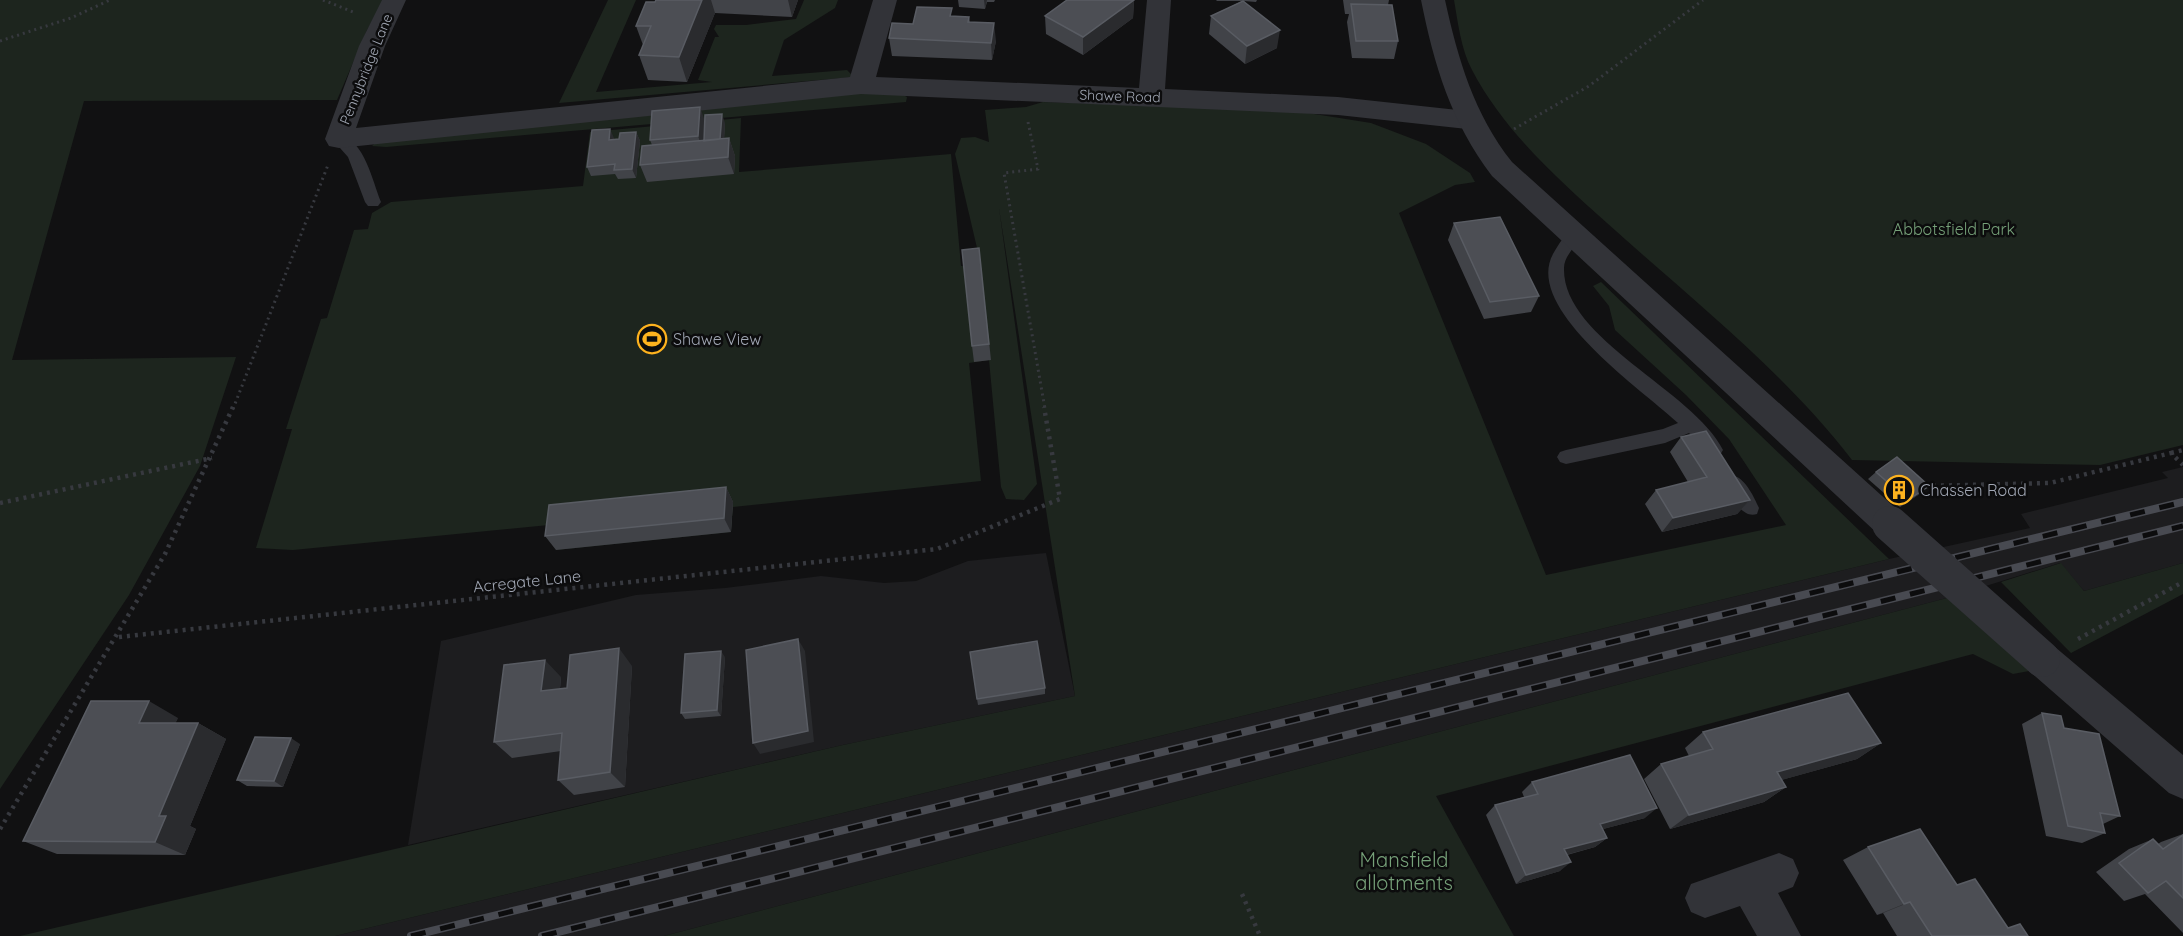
<svg xmlns="http://www.w3.org/2000/svg" width="2183" height="936" font-family="Quicksand,sans-serif">
<rect width="100%" height="100%" fill="#111112"/>
<path fill="#1d1d1f" d="M2183 467V563L2084 591 2060 563 1947 598 664 936H335L1889 559 2030 528 2021 514 2168 478 2162 472Z
M1046 553 1075 696 843 745 408 845 441 641 636 595 725 588 821 576 884 583 916 581 968 561Z"/>
<path fill="#1d251e" d="M0 0H384L367 30 337 100 84 101 12 360 236 357 200 466 129 595 0 789Z
M608 0H636L596 92 712 82 698 80 715 37H719L714 29 716 25H746L796 19 804 0H838L835 8 784 40 772 76 847 70 854 77 559 103Z
M1454 0H2183V445L2100 465 1852 460C1783 370 1691 299 1607 223 1557 178 1504 131 1472 70 1461 49 1458 23 1454 0Z
M861 91H895L907 97 906 102 386 147 372 146 377 141Z
M1043 102 1289 110 1371 123 1426 144 1470 173 1475 182 1455 185 1399 213 1546 575 1786 525 1729 439 1686 395 1615 330 1609 306 1593 286 1601 282 1889 559 335 936H20L843 745 1075 696 999 208 1037 484 1024 500 1006 499 1001 487 989 360 969 363 981 481 733 507 731 532 556 550 559 524 293 550 256 548 292 429H286L321 319 327 318 354 230 368 229 372 213 391 202 583 186 590 132 741 118 739 172 951 154 961 266 981 265 955 154 961 138 975 137 989 142 985 110 1026 107Z
M2061 563 2084 591 2183 563V594L2071 653 2001 582Z
M1947 598 2029 671 2013 674 1973 654 1436 796 1514 936H664Z"/>
<g fill="none" stroke-linecap="round" stroke-linejoin="round">
<path stroke="#37393f" stroke-width="3" stroke-dasharray="2 4" stroke-linecap="butt" d="M323 0 353 12
M0 41 71 18 110 0
M1028 122 1038 169 1004 173 1045 409
M1514 129 1589 86 1703 0
M233 409 328 165"/>
<path stroke="#37393f" stroke-width="4.5" stroke-dasharray="3 5" stroke-linecap="butt" d="M2171 453 2183 450
M1925 486 2050 483 2171 453 2183 465
M0 503 212 458
M119 637 937 549 1060 499 1044 407
M2078 639 2183 582
M0 829 165 554 233 407
M1242 894 1260 936"/>
<path fill="#323338" fill-rule="evenodd" d="M339 134C365 141 372 180 381 202L378 206H368L365 202 348 157 332 139Z
M1574 230 1582 236C1576 246 1564 256 1564 268 1562 339 1693 390 1723 450L1720 455C1706 460 1699 443 1689 433L1665 443 1566 464 1560 462 1557 457 1560 452 1566 450 1663 429 1678 423C1644 391 1523 309 1553 254 1558 245 1565 233 1574 230Z
M1735 476C1746 480 1754 497 1759 508L1757 514C1741 519 1732 496 1726 484L1729 479Z"/>
<path fill="#323338" fill-rule="evenodd" d="M382 0H406L385 46 356 128 850 77 873 0H897L876 77 1139 88 1147 0H1171L1165 89 1338 97 1467 111 1476 114 1480 120 1476 126 1467 129 1338 115 861 94 339 148 329 146 325 139 359 46Z
M1779 853 1793 859 1799 873 1793 887 1778 893 1801 936H1757L1740 906 1705 918 1691 912 1685 898 1691 884Z"/>
<path fill="#323338" fill-rule="evenodd" d="M1421 0H1445C1458 59 1474 114 1512 162L1902 514 1907 524 1902 534 1890 539 1878 534 1492 176C1451 122 1434 65 1421 0Z
M2042 642 2055 647 2183 755V799L2169 793 2029 671 2024 659 2029 647Z"/>
<g stroke="#484a51" stroke-width="8">
<path id="rail" d="M411 936 2183 502
M542 936 2183 526"/>
</g>
<use href="#rail" stroke="#0c0c0d" stroke-width="5" stroke-dasharray="15" stroke-linecap="butt"/>
<path stroke="#323338" stroke-width="36" d="M1890 524 2042 659"/>
</g>
<path fill="#414348" d="M656 0H798L792 17 715 13 687 82 648 80 639 55 643 45 636 26Z
M958 0H995L994 2H987L985 9 959 7Z
M1134 0 1133 18 1083 55 1046 34 1045 16Z
M1216 0H1257L1256 2 1244 1 1277 48 1245 64 1209 34 1211 16 1242 1H1217Z
M1343 0H1389L1388 5 1398 41 1394 59 1352 58 1347 22 1349 14H1345Z
M953 17H969L970 22 996 41 992 60 892 56 889 38 913 24Z
M705 122 725 123 724 139 729 138 735 156 734 174 647 182 640 165 652 145 650 140Z
M636 132 640 141 636 178 618 179 615 174 591 176 587 167 614 138V140L619 139Z
M1454 223 1539 296 1531 312 1484 319 1448 240Z
M979 248 991 360 974 362 972 346Z
M1681 437 1750 500 1737 514 1662 532 1645 504 1656 490 1688 482 1670 452Z
M1876 472 1929 486 1921 493 1900 507 1868 479Z
M726 487 733 502 731 532 556 550 545 536Z
M725 657 721 716 685 719 681 713Z
M632 666 625 787 574 795 558 780 561 751 512 758 494 742 561 677 560 689 567 688Z
M1045 688V694L978 705 977 699Z
M2042 713 2064 728 2120 816 2103 824 2105 833 2082 843 2046 836 2022 724Z
M178 718 175 723H198L226 739 190 826 196 829 185 855 57 854 23 841Z
M1703 732 1881 743 1857 759 1781 780 1786 787 1764 802 1670 829 1644 779 1661 764 1689 756 1685 748Z
M300 744 283 787 247 786 237 780Z
M1532 782 1645 818 1603 829 1607 838 1595 847 1567 855 1560 871 1516 884 1486 815 1495 805 1524 797 1522 792Z
M2183 834V933L2145 894 2124 901 2096 872 2129 849 2153 839 2158 844 2161 842Z
M1868 847 1957 885 2008 928 2028 936H1897L1883 913 1877 915 1843 860Z"/>
<path fill="#2a2b2e" d="M702 0H711L715 13 687 82 679 57Z
M788 0H798L792 17Z
M984 0H987L985 9Z
M1134 0 1133 18 1083 55V37Z
M994 23 996 41 992 60 991 43Z
M1280 30 1277 48 1245 64 1247 46Z
M700 107 706 124 704 153 698 136Z
M722 114 725 123 723 157 720 148Z
M610 129 614 138 613 149 609 140Z
M636 132 640 141 636 178 632 169Z
M729 138 735 156 734 174 728 157Z
M1929 486 1921 493 1900 507 1908 500Z
M726 487 733 502 731 532 724 518Z
M1750 500 1737 514 1662 532 1673 518Z
M798 639 805 651 814 742 760 754 753 743Z
M619 648 632 666 625 787 610 772Z
M721 651 725 657 721 716 717 710Z
M545 660 561 677 558 708 541 691Z
M149 701 178 718 168 739 139 723Z
M198 723 226 739 190 826 196 829 185 855 155 842 159 816Z
M291 738 300 744 283 787 274 781Z
M1881 743 1857 759 1756 787 1777 772Z
M1786 787 1764 802 1670 829 1689 815Z
M1657 808 1645 818 1588 833 1600 824Z
M1607 838 1595 847 1554 858 1564 849Z
M1571 862 1560 871 1516 884 1526 875Z
M1910 902 1883 913 1877 915 1904 904Z"/>
<path fill="#4c4e54" stroke="#595c63" stroke-width="1.5" d="M656 0H702L679 57 639 55 651 26H636L646 2H655Z
M1067 0H1134L1083 37 1045 16Z
M1243 1 1280 30 1247 46 1211 16Z
M1351 4 1392 5 1398 41H1356Z
M917 7 952 8 950 16 969 17 968 22 994 23 991 43 889 38 892 23 913 24Z
M700 107 698 136 650 140 652 111Z
M722 114 720 139 704 141 705 115Z
M610 129 609 140 619 139 620 133 636 132 632 169 614 170 615 164 587 167 592 130Z
M729 138 728 157 640 165 642 146Z
M1500 217 1539 296 1490 302 1454 223Z
M979 248 989 344 972 346 962 250Z
M1706 431 1750 500 1673 518 1656 490 1707 477 1681 437Z
M1897 457 1929 486 1908 500 1876 472Z
M726 487 724 518 545 536 549 505Z
M798 639 808 731 753 743 746 650Z
M1037 641 1045 688 977 699 970 652Z
M619 648 610 772 558 780 562 733 494 742 504 665 545 660 541 691 567 688 570 655Z
M721 651 717 710 681 713 685 654Z
M1848 693 1881 743 1777 772 1786 787 1689 815 1661 764 1713 749 1703 732Z
M91 701H149L139 723H198L159 816H166L155 842 23 841Z
M2042 713 2061 716 2064 728 2099 734 2120 816 2100 813 2105 833 2068 826Z
M255 737 291 738 274 781 237 780Z
M1630 755 1657 808 1600 824 1607 838 1564 849 1571 862 1526 875 1495 805 1538 794 1532 782Z
M1920 829 1957 885 1975 879 2008 928 2020 924 2028 936H1932L1910 902 1904 904 1868 847Z
M2183 835V898L2166 881 2148 893 2119 863 2153 839 2163 849Z"/>
<defs>
<g id="stadium-ring" transform="scale(1.5)"><circle r="9.5" fill="#0c0c0d" stroke="#fdb21e" stroke-width="1.5"/><path d="M0-5a6.5 5 0 1 0 0 10a6.5 5 0 1 0 0-10ZM-3.5-1.8h7v3.6h-7Z" fill="#fdb21e"/></g>
<g id="building-ring" transform="scale(1.5)"><circle r="9.5" fill="#0c0c0d" stroke="#fdb21e" stroke-width="1.5"/><path d="M-4-6H4V6H1V3H-1V6H-4ZM-2.5-4.3h1.7v1.8h-1.7ZM.8-4.3h1.7v1.8H.8ZM-2.5-1h1.7V.8h-1.7ZM.8-1h1.7V.8H.8Z" fill="#fdb21e"/></g>
</defs>
<g fill-rule="evenodd">
<use href="#stadium-ring" x="652" y="339"/>
<use href="#building-ring" x="1899" y="490"/>
</g>
<g text-anchor="middle" stroke-width="5" stroke-linejoin="round" paint-order="stroke">
<g font-size="14" fill="#a1a7b4" stroke="#0c0c0d">
<text transform="translate(366 69) rotate(-68)" y="5">Pennybridge Lane</text>
<text transform="translate(1120 96) rotate(2)" y="5">Shawe Road</text>
</g>
<g font-size="16" fill="#76a179" stroke="#0c0c0d">
<text x="1954" y="235">Abbotsfield Park</text>
</g>
<g font-size="16" fill="#a1a7b4" stroke="#0c0c0d" text-anchor="start">
<text x="673" y="345">Shawe View</text>
<text x="1920" y="496">Chassen Road</text>
</g>
<g font-size="16" fill="#a1a7b4" stroke="#0c0c0d">
<text transform="translate(527 581) rotate(-6)" y="6">Acregate Lane</text>
</g>
<g font-size="20" fill="#76a179" stroke="#0c0c0d">
<text x="1404" y="867">Mansfield<tspan x="1404" dy="23">allotments</tspan></text>
</g>
</g>
</svg>
